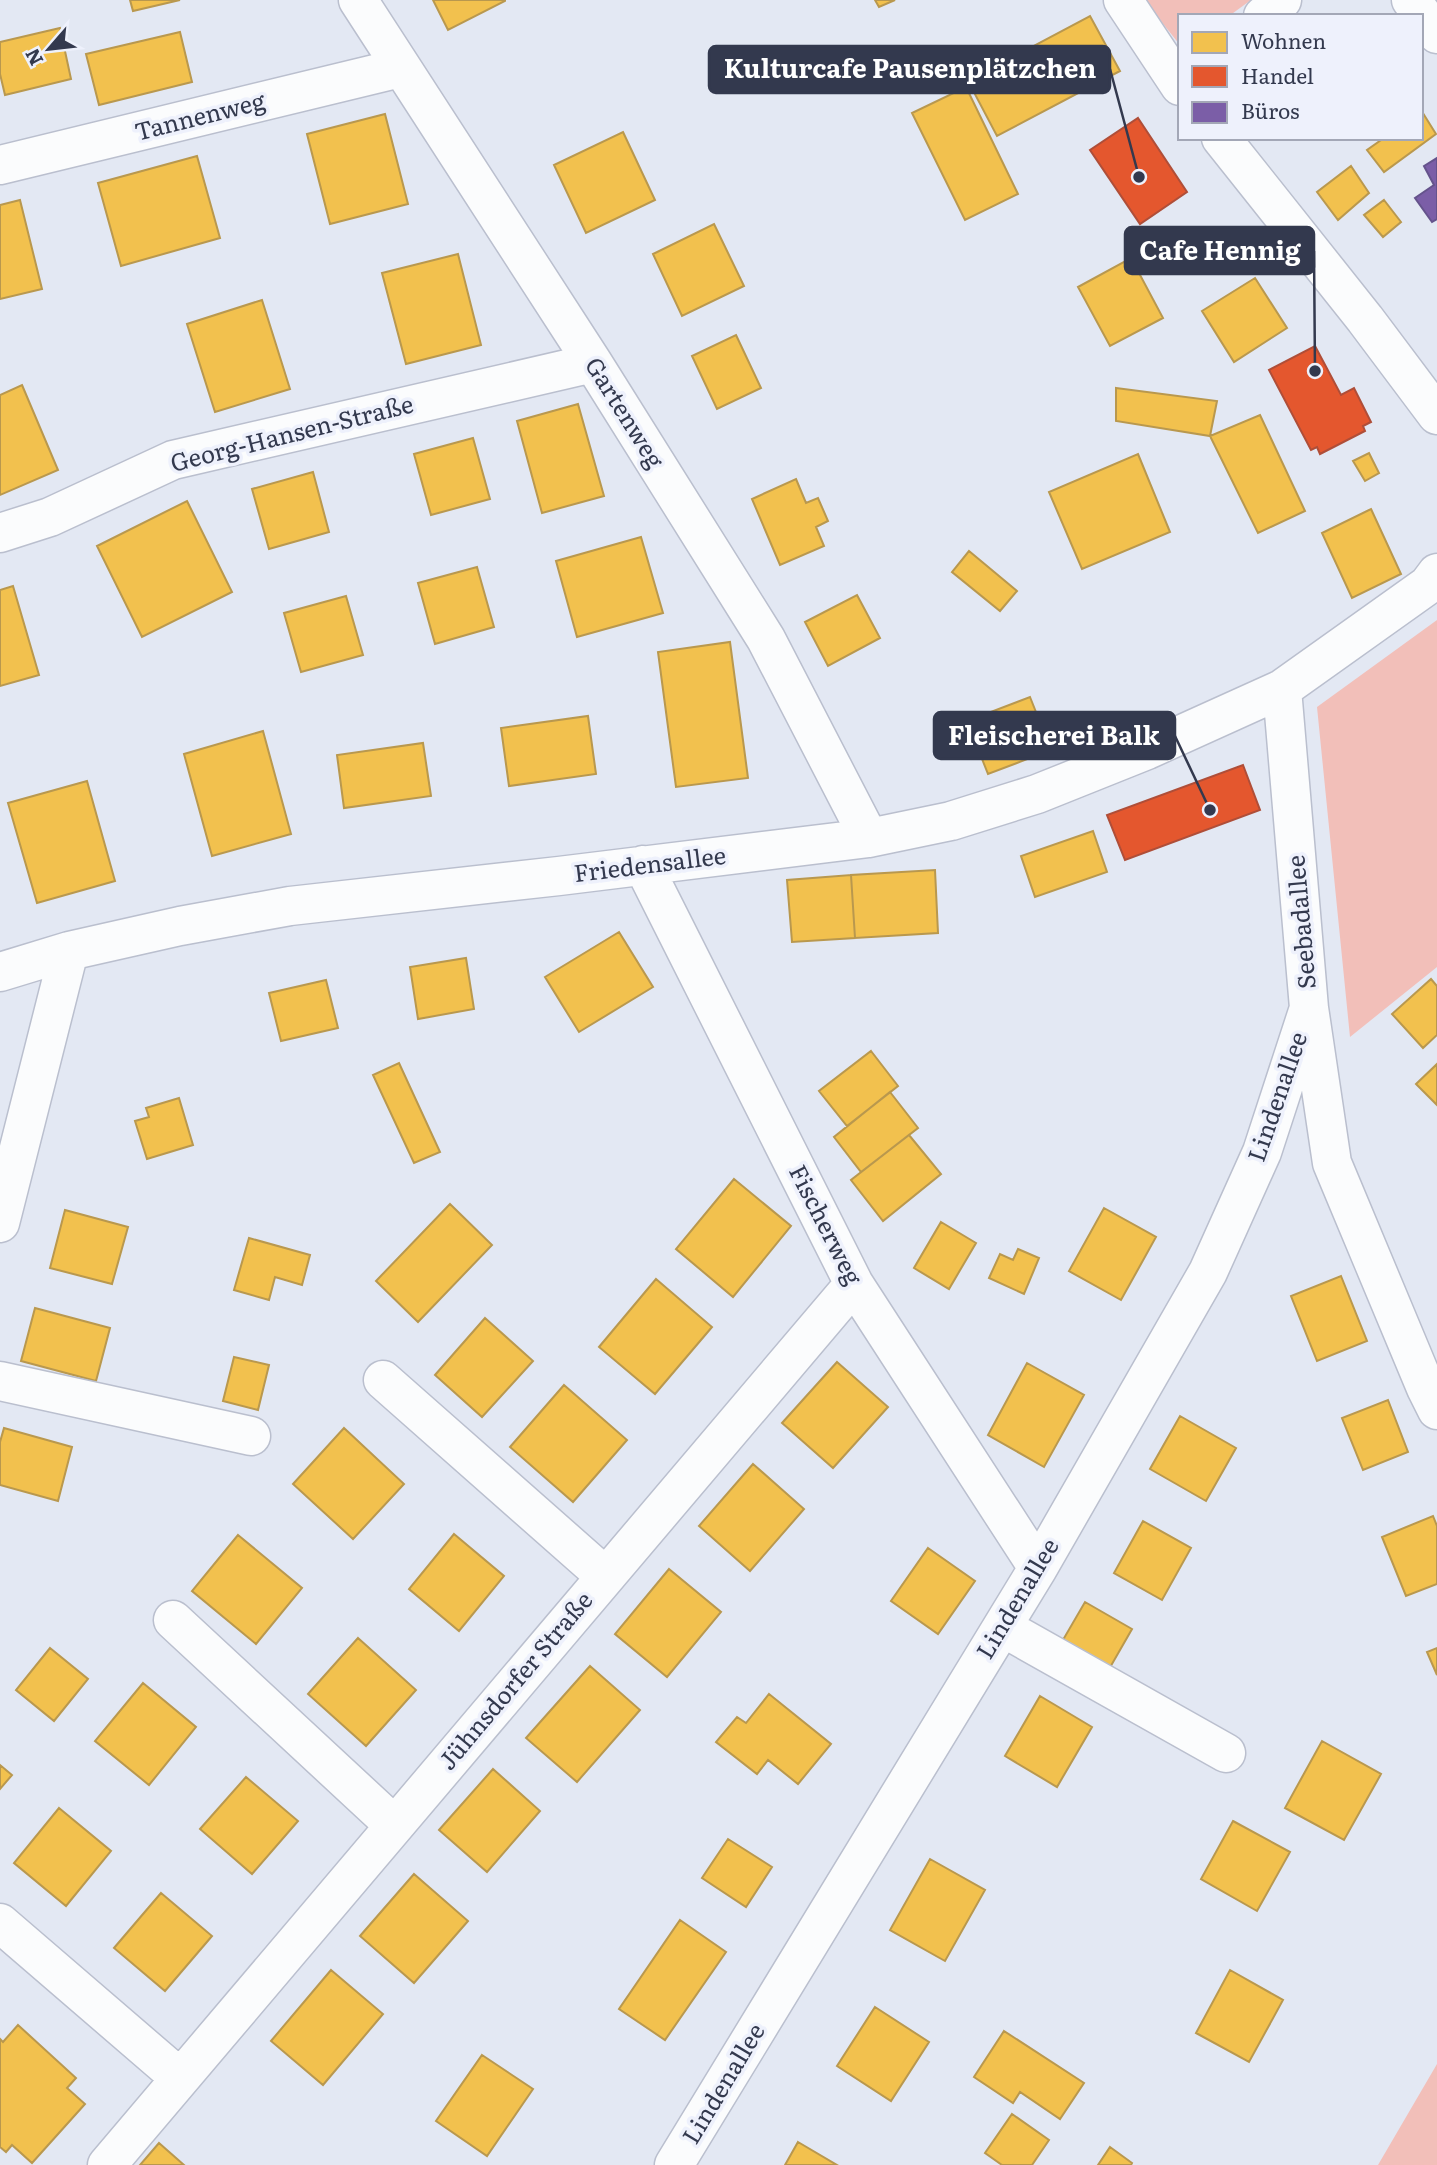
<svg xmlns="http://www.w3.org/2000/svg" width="1437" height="2165" font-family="Literata,serif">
<rect width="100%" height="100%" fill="#e3e8f3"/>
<path fill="#f2bfb9" d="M1144 0H1251L1229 16H1180V45Z
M1437 620V967L1350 1037 1317 707Z
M1437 2064V2165H1378Z"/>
<path fill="#f2c14e" stroke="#b9984e" stroke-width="2" d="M130 0H180L133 11Z
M433 0H505V1L448 30Z
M875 0H895L879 7Z
M1090 16 1120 71 997 136 968 81Z
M60 28 71 79 5 95 0 74V42Z
M180 32 192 82 99 105 86 54Z
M966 87 1018 194 965 220 912 113Z
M1421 110 1436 134 1384 172 1367 150 1384 138H1421Z
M385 114 408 204 330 224 307 134Z
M623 132 655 200 586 233 554 165Z
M197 156 220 238 121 266 98 183Z
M1351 166 1369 193 1338 220 1317 192Z
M20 200 42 289 0 299V205Z
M1384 200 1401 222 1383 237 1364 215Z
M714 224 744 286 682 316 653 254Z
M458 254 481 345 406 364 382 273Z
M1131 258 1163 318 1110 346 1078 287Z
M1255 278 1287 328 1234 362 1202 311Z
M262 300 290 389 215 412 187 324Z
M736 335 761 388 717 409 692 356Z
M22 385 58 470 0 495V395Z
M1116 388 1217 401 1210 436 1116 421Z
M578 404 604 496 542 513 517 421Z
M1260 415 1305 511 1258 533 1210 436Z
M473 438 490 499 431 515 414 454Z
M1369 453 1379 473 1365 481 1353 461Z
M1138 454 1170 532 1082 569 1049 492Z
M313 472 329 532 269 549 252 489Z
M796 479 806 503 818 498 828 521 816 527 824 546 780 565 752 499Z
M187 501 232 592 142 637 97 546Z
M1371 509 1401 574 1352 598 1322 533Z
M641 537 663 613 577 637 556 561Z
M969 551 1017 591 1000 611 952 572Z
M477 567 494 627 435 644 418 583Z
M13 586 39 675 0 686V590Z
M857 595 880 638 828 666 805 622Z
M346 596 363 655 301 672 284 613Z
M730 642 748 778 676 787 658 652Z
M1030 697 1051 750 988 774 967 721Z
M588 716 596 774 509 786 501 728Z
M263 731 291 834 212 856 184 754Z
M423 743 431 796 344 808 337 755Z
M87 781 115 881 37 903 8 803Z
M1093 831 1107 872 1035 897 1021 856Z
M935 870 938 933 855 938 851 875Z
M851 875 855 938 792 942 787 880Z
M619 932 653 987 579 1032 545 977Z
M466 958 474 1009 418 1019 410 967Z
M1431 979 1437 986V1035L1423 1048 1392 1014Z
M326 980 338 1028 281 1041 269 993Z
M871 1051 898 1086 847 1126 819 1091Z
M399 1063 440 1152 414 1163 373 1075Z
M1437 1064V1105L1416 1084Z
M890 1092 918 1128 861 1172 834 1137Z
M179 1098 193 1145 147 1159 135 1121 149 1117 146 1108Z
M909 1135 941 1174 883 1221 851 1180Z
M734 1179 791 1226 733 1297 676 1249Z
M450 1204 492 1245 418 1322 376 1281Z
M1104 1208 1156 1237 1121 1300 1069 1271Z
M65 1210 128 1227 112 1284 50 1268Z
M941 1222 976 1243 949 1289 914 1268Z
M249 1238 310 1255 302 1285 275 1277 269 1300 234 1290Z
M1018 1249 1039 1258 1024 1294 989 1278 1000 1254 1013 1260Z
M1341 1276 1367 1341 1317 1361 1291 1296Z
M656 1279 712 1327 655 1394 599 1347Z
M35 1308 110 1328 96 1381 21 1361Z
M485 1318 533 1361 482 1417 435 1375Z
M234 1357 269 1365 258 1410 223 1401Z
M837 1362 888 1407 833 1468 782 1423Z
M1027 1363 1084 1395 1044 1467 988 1435Z
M564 1385 627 1440 573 1502 510 1447Z
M1388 1400 1408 1452 1363 1470 1342 1418Z
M1180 1416 1236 1448 1206 1501 1150 1469Z
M4 1428 72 1447 58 1501 0 1485V1442Z
M344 1428 404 1484 353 1539 293 1484Z
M753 1464 804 1509 750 1571 699 1526Z
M1433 1516 1437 1526V1584L1406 1596 1382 1537Z
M1143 1521 1191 1548 1162 1600 1114 1573Z
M454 1534 504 1576 459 1631 409 1589Z
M238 1535 302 1588 256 1644 192 1591Z
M928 1548 975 1581 938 1634 891 1601Z
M669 1569 721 1612 667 1677 615 1634Z
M1085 1602 1132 1629 1108 1671 1060 1645Z
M358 1638 416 1690 366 1746 308 1694Z
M50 1648 88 1679 54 1721 16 1690Z
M1437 1648V1675L1427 1652Z
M590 1666 640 1710 577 1782 526 1738Z
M143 1683 196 1727 149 1785 95 1741Z
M769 1694 831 1744 798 1784 768 1760 757 1774 716 1742 737 1717 746 1723Z
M1040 1696 1092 1727 1057 1787 1005 1756Z
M1322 1741 1381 1774 1344 1840 1285 1808Z
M0 1765 12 1775 0 1789Z
M493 1769 540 1811 487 1872 439 1830Z
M246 1777 298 1821 252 1874 200 1829Z
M59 1808 111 1851 66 1906 14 1863Z
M1233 1821 1290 1852 1257 1911 1201 1879Z
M728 1839 772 1867 746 1907 702 1878Z
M930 1859 985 1890 945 1961 890 1930Z
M414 1874 468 1921 414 1983 360 1936Z
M161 1893 212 1936 165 1991 114 1948Z
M680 1920 726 1952 665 2040 619 2009Z
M331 1970 383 2014 323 2085 271 2041Z
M1230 1970 1283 2000 1249 2062 1196 2033Z
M875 2007 929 2042 891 2101 837 2066Z
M18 2025 76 2078 67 2088 85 2104 32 2163 12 2145 6 2152 0 2147V2039L3 2042Z
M1004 2031 1084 2083 1060 2119 1020 2092 1013 2103 974 2077Z
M482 2055 533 2089 487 2156 436 2121Z
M1012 2114 1049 2140 1032 2165H1002L985 2153Z
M798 2142 837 2165H785Z
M159 2143 184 2165H140Z
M1110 2147 1132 2163 1131 2165H1098Z"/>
<path fill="#e4572e" stroke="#af4e38" stroke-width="2" d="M1138 118 1187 192 1140 224 1090 150Z
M1315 346 1341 395 1354 388 1371 422 1363 426 1365 431 1320 454 1317 447 1311 450 1269 370Z
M1243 765 1260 810 1125 860 1107 815Z"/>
<path fill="#7b5ea7" stroke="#65538c" stroke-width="2" d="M1437 158V219L1432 222 1415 198 1434 185 1424 166Z"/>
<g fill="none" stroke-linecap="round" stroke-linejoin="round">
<g stroke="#babfce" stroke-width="41">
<path id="minor" d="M358 0 593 363 766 639 869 838
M1123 0 1180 86
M1411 0 1437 34
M1263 16 1282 0
M1221 138 1365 319 1437 415
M0 165 400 68
M0 533 50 517 173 460 593 363
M1282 689 1309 1008 1332 1163 1426 1388 1437 1410
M643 865 854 1284 1038 1568
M0 972 69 951 180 926 290 906 559 876 869 838 951 821 1037 794 1147 750 1282 689 1428 585 1437 573
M0 1223 69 951
M383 1380 605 1576
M0 1381 251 1436
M173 1620 394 1825
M1002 1627 1226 1753
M0 1923 180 2078
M107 2165 854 1284
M674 2165 1038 1568 1208 1272 1262 1152 1309 1008"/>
</g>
<use href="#minor" stroke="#fbfcfd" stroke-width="38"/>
</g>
<g text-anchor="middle" stroke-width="7" stroke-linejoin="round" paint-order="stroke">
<g font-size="24" fill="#33394e" stroke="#eef1fc">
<text transform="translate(200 117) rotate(-14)" y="8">Tannenweg</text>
<text transform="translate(624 413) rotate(58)" y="8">Gartenweg</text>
<text transform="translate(292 434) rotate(-14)" y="8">Georg-Hansen-Straße</text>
<text transform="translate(650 865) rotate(-7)" y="8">Friedensallee</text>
<text transform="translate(1302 922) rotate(-95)" y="8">Seebadallee</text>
<text transform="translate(1278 1097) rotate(-71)" y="8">Lindenallee</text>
<text transform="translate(825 1225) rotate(63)" y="8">Fischerweg</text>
<text transform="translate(1018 1599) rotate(-59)" y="8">Lindenallee</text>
<text transform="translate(516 1681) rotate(-50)" y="8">Jühnsdorfer Straße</text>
<text transform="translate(724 2084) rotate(-59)" y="8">Lindenallee</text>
</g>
</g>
<path fill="none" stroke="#33394e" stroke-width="2.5" d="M1139 177L1110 69M1315 371L1314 251M1210 810L1175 736"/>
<g fill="#33394e" stroke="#eef1fc" stroke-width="2.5">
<circle cx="1139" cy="177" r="7"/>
<circle cx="1315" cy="371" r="7"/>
<circle cx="1210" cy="810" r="7"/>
</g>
<g fill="#33394e" stroke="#33394e" stroke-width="2.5">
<rect x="709" y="46" width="401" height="47" rx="7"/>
<rect x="1125" y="227" width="189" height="47" rx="7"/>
<rect x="934" y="712" width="241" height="47" rx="7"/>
</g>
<g font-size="26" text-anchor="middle" font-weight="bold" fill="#fff">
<text x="910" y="78">Kulturcafe Pausenplätzchen</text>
<text x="1220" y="260">Cafe Hennig</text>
<text x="1054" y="745">Fleischerei Balk</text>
</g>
<rect x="1178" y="14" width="245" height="126" fill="#eef1fc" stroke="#a3a7b6" stroke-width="2"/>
<rect x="1192" y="32" width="35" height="21" fill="#f2c14e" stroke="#a3a7b6" stroke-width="2"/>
<text x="1241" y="49" font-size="21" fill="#33394e">Wohnen</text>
<rect x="1192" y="66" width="35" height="21" fill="#e4572e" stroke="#a3a7b6" stroke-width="2"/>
<text x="1241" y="84" font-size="21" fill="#33394e">Handel</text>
<rect x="1192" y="102" width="35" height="21" fill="#7b5ea7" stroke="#a3a7b6" stroke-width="2"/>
<text x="1241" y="119" font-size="21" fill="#33394e">Büros</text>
<g transform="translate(49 49) rotate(242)" stroke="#eef1fc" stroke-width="5" paint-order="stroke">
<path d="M0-5L12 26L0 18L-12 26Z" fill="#33394e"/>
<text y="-10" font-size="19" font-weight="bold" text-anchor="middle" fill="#33394e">N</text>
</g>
</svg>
